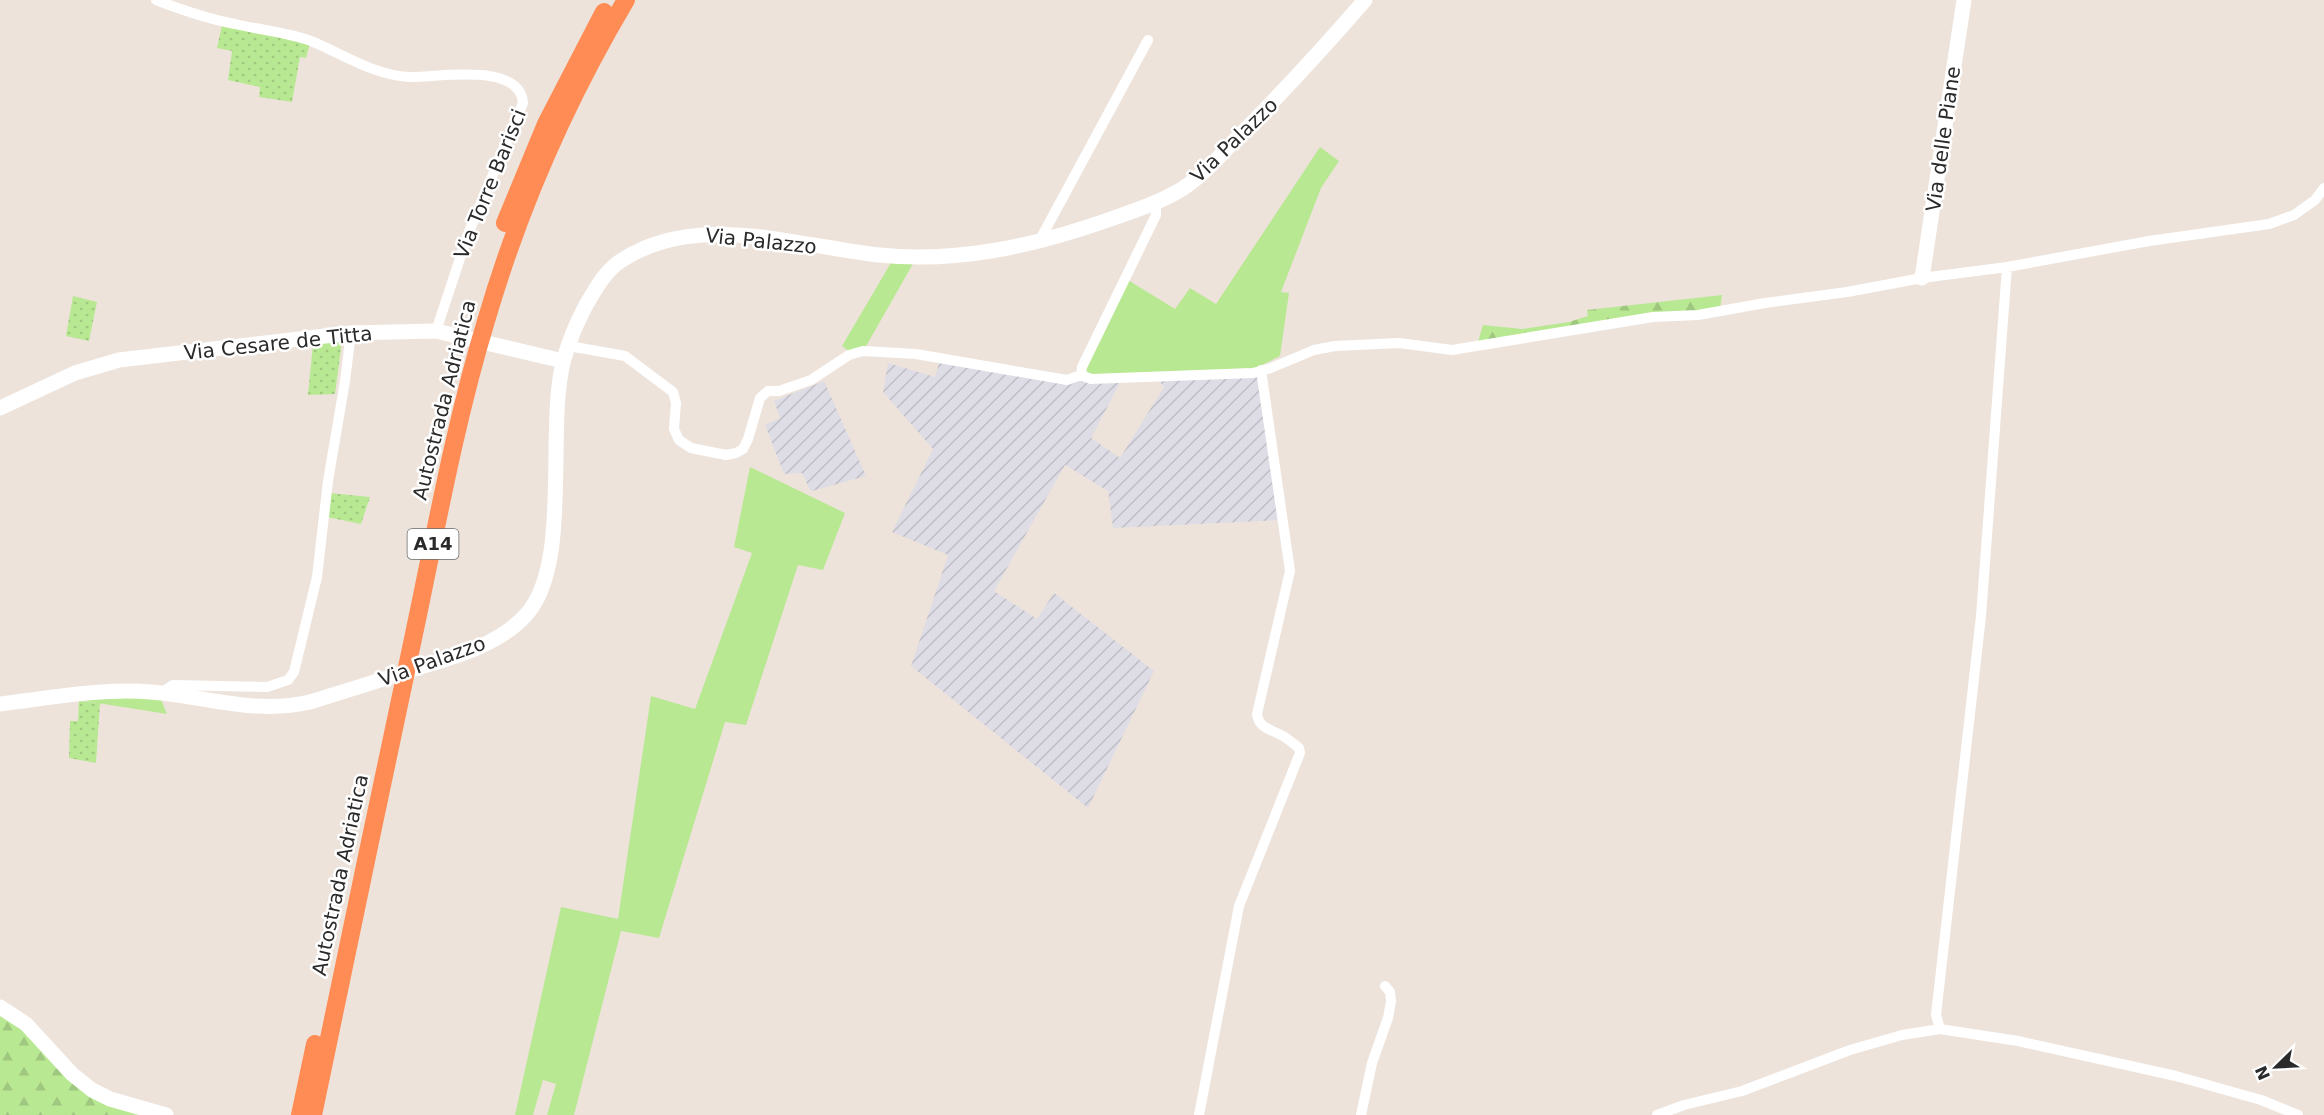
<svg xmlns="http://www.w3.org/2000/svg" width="2324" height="1115" font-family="'DejaVu Sans',sans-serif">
<defs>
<pattern id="industrial-furrows" width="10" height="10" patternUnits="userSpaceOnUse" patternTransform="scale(1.5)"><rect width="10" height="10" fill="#dedce5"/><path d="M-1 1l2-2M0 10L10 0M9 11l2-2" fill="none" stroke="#bfbdc5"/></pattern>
<pattern id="forest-firs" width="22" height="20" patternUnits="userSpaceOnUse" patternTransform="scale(1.5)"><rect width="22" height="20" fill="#b9e893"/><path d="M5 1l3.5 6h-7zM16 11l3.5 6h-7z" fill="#9fc77f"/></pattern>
<pattern id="garden-dots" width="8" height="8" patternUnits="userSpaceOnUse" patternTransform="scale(1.5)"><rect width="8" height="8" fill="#b9e893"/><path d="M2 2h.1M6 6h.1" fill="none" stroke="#9fc77f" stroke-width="1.8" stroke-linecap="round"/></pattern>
</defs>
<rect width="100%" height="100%" fill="#ede3db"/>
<path fill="url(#industrial-furrows)" d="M940 360 1022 373 1122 379 1091 438 1120 458 1164 387 1158 379 1260 374 1282 520 1113 528 1108 491 1065 465 994 591 1037 619 1054 593 1154 671 1088 808 911 666 948 555 892 532 933 449 883 392 888 363 935 377Z
M824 381 866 476 812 491 810 490 802 473 784 474 765 425 780 418 774 401Z"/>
<path fill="#b9e893" d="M1320 147 1339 161 1321 188 1281 292 1289 293 1280 356 1256 368 1089 375 1084 369 1128 280 1175 309 1190 288 1216 304Z
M892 261 914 262 865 348 849 351 842 346Z
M750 467 845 513 823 570 798 565 746 725 725 722 659 938 621 931 574 1115H547L556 1084 543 1080 533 1115H515L561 907 618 919 651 696 695 709 752 553 734 547Z
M160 697 167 714 85 701V698Z"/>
<path fill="url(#forest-firs)" d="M1722 295 1720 309 1477 345 1483 325 1522 329 1569 322 1588 316 1587 310Z
M0 1010 27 1029 72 1083 150 1115H0Z"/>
<path fill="url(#garden-dots)" d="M222 25 310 43 306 58 300 57 292 102 259 97 260 87 228 80 232 51 217 48Z
M73 296 97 302 89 341 66 336Z
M342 341 335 394 308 395 313 344Z
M329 493 370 497 361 524 327 517Z
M79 701 100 703 96 763 69 758 70 721H78Z"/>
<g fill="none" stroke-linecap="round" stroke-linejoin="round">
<path stroke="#fff" stroke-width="10" d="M156 0C182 10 208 19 235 24 260 30 286 32 311 41 343 54 373 75 409 77 436 78 520 61 523 103L468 234 436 331
M1156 202V215L1082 367 1081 375 1091 379 1253 373 1271 368 1314 350 1335 346 1399 343 1452 350 1653 317 1698 315 1765 303 1847 292 1922 278 2007 267 2149 241 2269 224 2294 215 2315 200 2324 188
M1042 242V236L1148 40
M569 346 625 356 673 392 676 403 674 429 679 440 691 448 726 455 736 453 743 449 748 439 760 398 768 391H779L811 380 849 355 863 351 916 354 1067 380 1081 375
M161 693 173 685 267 687 288 680 294 672 317 577 328 481 345 381 351 333
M1940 1029 1936 1015 1981 616 2007 267
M1199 1115 1239 906 1300 753 1299 748C1294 744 1288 739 1283 736 1271 729 1259 729 1257 714L1290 571 1261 370
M1361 1115 1372 1063 1388 1018 1391 1001 1390 992 1385 986
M1657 1115 1684 1105 1742 1091 1850 1050 1902 1035 1940 1029 2018 1041 2176 1076 2261 1100 2298 1115"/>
<path stroke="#fff" stroke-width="15" d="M1922 278 1964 0
M0 408 75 373 119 360 351 333 436 331 563 361
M0 704C50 698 100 688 151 692 206 696 254 715 310 702 342 692 375 682 408 671 448 658 495 648 525 616 573 566 545 427 564 359 569 341 577 322 586 305 596 288 605 271 622 260 698 211 796 246 879 255 958 263 1034 246 1108 220 1133 211 1159 203 1182 189 1204 175 1223 152 1241 134 1284 91 1325 46 1365 0
M0 1007 26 1024 72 1074 92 1090 110 1099 166 1115"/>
<path stroke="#ff8c54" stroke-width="18" d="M505 223 546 124 604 12
M300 1115 315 1044
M313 1115C346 955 380 794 414 634 436 530 455 423 486 321 519 208 566 101 626 0"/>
</g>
<g text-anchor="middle" stroke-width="5" stroke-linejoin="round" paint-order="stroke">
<rect fill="#fff" stroke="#6a6a6a" stroke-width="1.5" x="407.5" y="529" width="51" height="30" rx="4.5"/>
<g font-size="18" font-weight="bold" fill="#2a2a2a">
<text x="433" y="550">A14</text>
</g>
<g font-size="20" fill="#2a2a2a" stroke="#fff">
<text transform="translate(1943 139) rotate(-82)" y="7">Via delle Piane</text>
<text transform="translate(1234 140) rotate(-44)" y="7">Via Palazzo</text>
<text transform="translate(490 184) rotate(-68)" y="7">Via Torre Barisci</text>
<text transform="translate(761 241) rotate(6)" y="7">Via Palazzo</text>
<text transform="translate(278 343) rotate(-6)" y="7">Via Cesare de Titta</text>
<text transform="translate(444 400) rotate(-76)" y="7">Autostrada Adriatica</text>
<text transform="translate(432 661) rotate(-20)" y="7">Via Palazzo</text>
<text transform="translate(340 875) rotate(-78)" y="7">Autostrada Adriatica</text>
</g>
</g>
<g transform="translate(2276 1067) rotate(246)" stroke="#ffffff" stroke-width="4.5" paint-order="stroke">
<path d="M0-4.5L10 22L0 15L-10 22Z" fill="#2a2a2a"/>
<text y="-9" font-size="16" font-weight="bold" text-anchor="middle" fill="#2a2a2a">N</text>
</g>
</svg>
